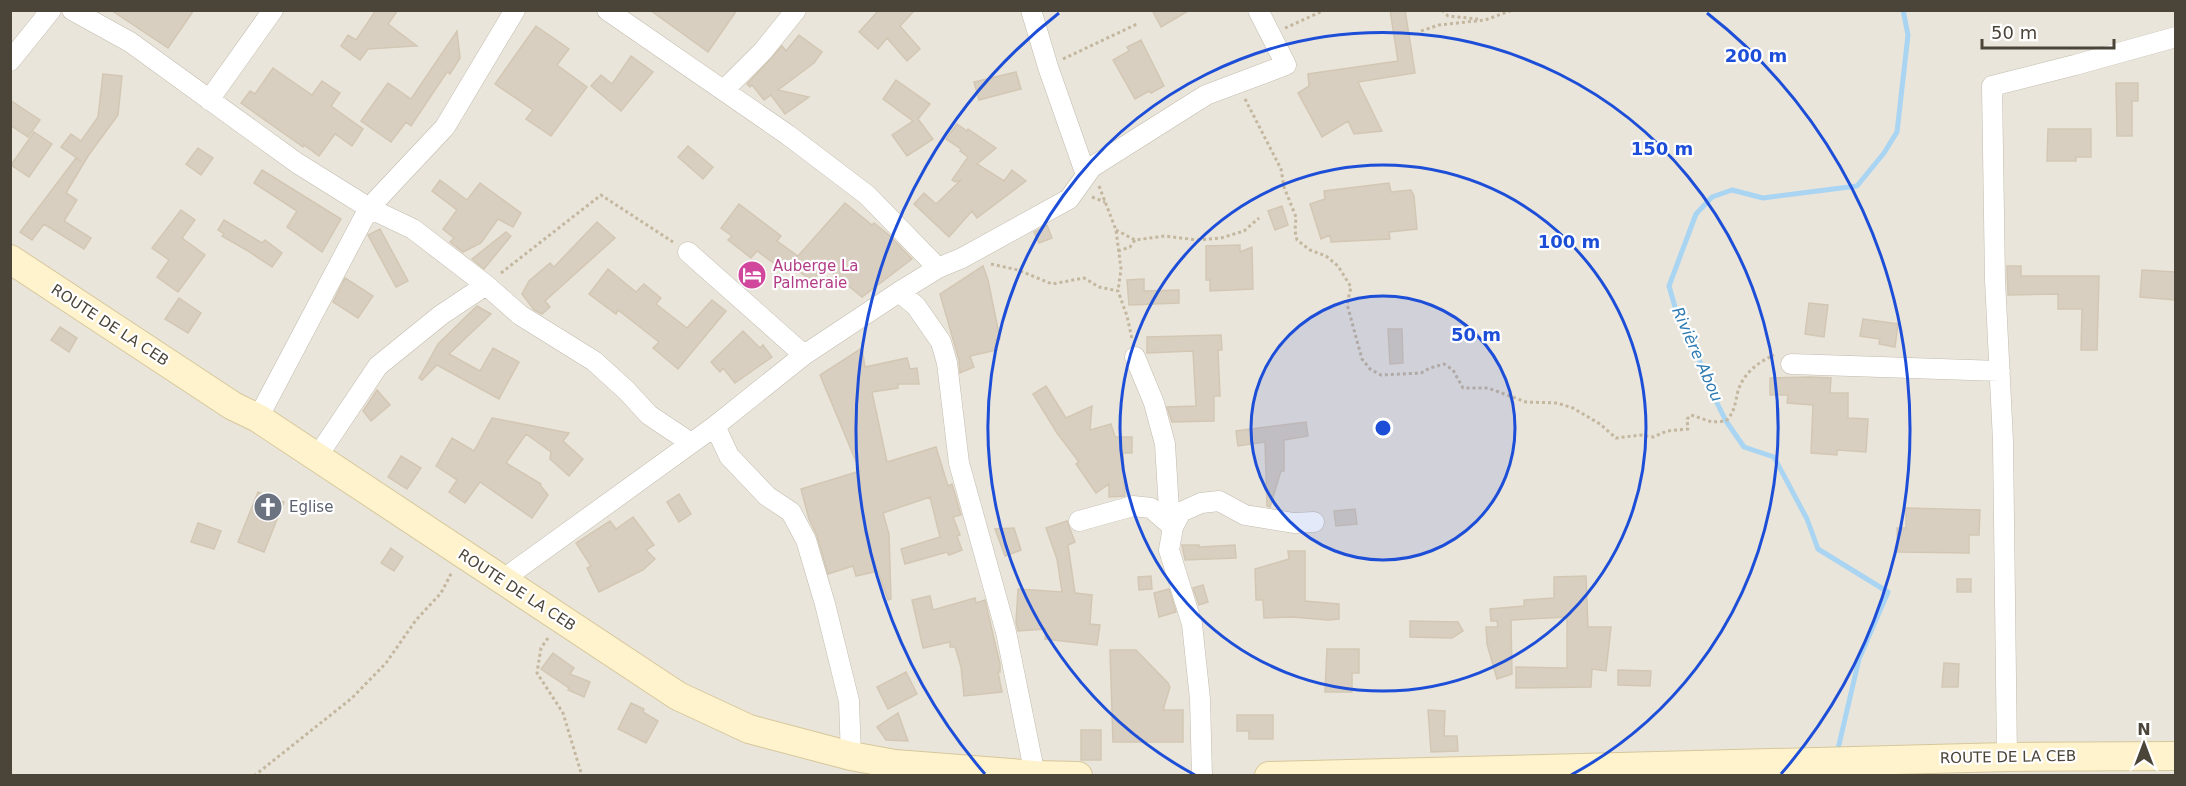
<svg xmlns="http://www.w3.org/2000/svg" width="2186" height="786" font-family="'DejaVu Sans',sans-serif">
<rect width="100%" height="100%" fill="#f6f3ec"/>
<path fill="#eae5da" d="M11 11H2175V775H11Z"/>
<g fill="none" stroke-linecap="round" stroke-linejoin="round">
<path stroke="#a9d4f2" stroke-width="5" d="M1837 753 1859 659 1888 592 1818 549 1807 519 1774 457 1744 447 1726 421 1709 387 1692 340 1675 307 1669 286 1696 214 1712 197 1732 190 1763 198 1857 186 1884 153 1897 132 1908 35 1903 10"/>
</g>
<path fill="#d8cfc1" stroke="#d3c7b4" stroke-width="1.5" d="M111 10H194L168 48Z
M376 10H398L388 24 417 46 368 49 360 60 341 46 348 35 356 40Z
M650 10H737L708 52Z
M879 10H915L900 26 920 49 907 61 887 38 878 49 859 32Z
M1152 10H1190L1161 27Z
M1390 10H1405L1415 73 1358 82 1382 131 1354 134 1348 121 1322 137 1298 93 1309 86 1308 74 1398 61Z
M536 26 569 49 557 65 587 87 551 136 526 119 533 110 495 84Z
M457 31 460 58 450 74 447 72 411 126 406 122 391 142 361 121 388 83 411 99Z
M799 35 822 52 814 63 778 90 809 97 785 114 771 95 764 100 752 85 750 87 747 84 782 46 786 51Z
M1141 40 1164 86 1151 93 1149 91 1135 99 1113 60 1129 51 1127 47Z
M631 56 653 72 621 111 591 86 601 75 612 84Z
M273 68 312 95 322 81 340 93 331 106 363 129 352 146 335 134 319 156 304 145 303 147 241 103 250 91 255 94Z
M1016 72 1021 89 979 100 974 82Z
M103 74 122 76 118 115 88 156 66 193 77 200 64 221 91 238 84 249 44 224 32 240 20 232 76 158 81 161 61 147 71 134 81 141 98 117Z
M896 80 930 104 918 119 933 139 907 156 892 135 913 121 883 99Z
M2116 83H2138V101H2132V136H2117Z
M10 100 40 120 28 137 10 125Z
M957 124 967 131 968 129 996 148 977 164 1004 181 1012 170 1026 181 977 218 972 211 949 237 914 204 924 193 936 204 961 180 955 182 952 180 968 157 960 151 961 149 946 139Z
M2048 129H2091V157H2076V161H2047Z
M34 132 52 144 29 177 11 165Z
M688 146 713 167 703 179 678 157Z
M198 148 213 158 201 175 186 164Z
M262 170 341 219 322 252 287 227 297 211 254 183Z
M440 180 467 200 480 183 521 213 513 227 498 219 481 243 463 252 450 242 454 238 443 229 457 210 432 191Z
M1389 183 1391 192 1411 190 1414 196 1417 229 1389 232 1390 239 1331 242 1330 235 1321 239 1310 204 1325 199 1324 191Z
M845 203 872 225 874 223 889 235 912 259 862 297 824 266 812 281 793 267 787 273 757 251 751 258 728 240 732 236 721 228 739 204 781 236 777 241 798 256Z
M1282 206 1288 225 1275 230 1268 211Z
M181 210 195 220 182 238 205 255 178 292 157 277 169 260 152 248Z
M224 220 262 243 265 240 282 253 272 267 248 251 222 236 224 234 218 230Z
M597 222 615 238 545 301 550 307 542 314 534 310 522 294 529 281 550 263 554 267Z
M1047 225 1052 238 1039 243 1034 232Z
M380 229 408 281 396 287 368 235Z
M506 232 511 236 484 269 472 259Z
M1240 245V252L1252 247 1253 289 1210 291V280H1206V246Z
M983 266 988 280 1000 339 995 340 997 350 970 356 974 367 960 373 959 360 940 294Z
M2007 266H2021V276H2099L2097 350H2081L2082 309H2058V294L2008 295Z
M608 269 636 292 644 284 661 298 656 304 687 328 712 300 726 311 678 369 653 348 659 342 618 310 616 314 589 294Z
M2142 270 2175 272V300L2140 297Z
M345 278 373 296 358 318 333 302Z
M1144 279V291L1179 290V303L1129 305 1127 280Z
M179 298 201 313 188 333 165 319Z
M1809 303 1828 305 1824 337 1805 334Z
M477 306 491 314 449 354 480 371 493 348 519 362 499 399 437 365 422 380 419 378 438 344Z
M1863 319 1898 324 1895 347 1879 344 1880 339 1860 336Z
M60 327 77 338 69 352 51 340Z
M1388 329H1402L1403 363 1390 364Z
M743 331 760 348 763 345 772 357 735 383 723 368 720 372 711 362Z
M1221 335 1222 350H1218L1220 396H1214V421L1172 422 1167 407 1196 406 1193 351 1147 353V337Z
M862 348 865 367 907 358 910 369 917 368 919 384H898V388L872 392 887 462 936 447 948 486 952 484 961 515 953 517 960 535 957 536 962 550 949 555 947 552 905 564 901 549 940 537 930 497 883 513 889 534 891 599 888 600 878 571 856 576 853 566 828 574 817 536 809 519 801 489 860 471 820 375Z
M1810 377 1831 378 1830 393H1848V418L1868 419 1866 452 1837 450V455L1811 453 1813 405 1787 403 1788 395H1770V378Z
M1046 386 1066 418 1092 406 1090 430 1111 424 1115 437H1132V453H1123L1125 496 1109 497V484L1096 493 1076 464 1079 462 1057 433 1033 394Z
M377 390 390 405 371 421 363 411Z
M492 418 569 433 563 441 583 459 569 476 550 459 551 452 526 434 506 463 541 484 540 485 548 495 532 518 480 482 465 503 449 492 457 480 436 466 452 438 474 451Z
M1306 422 1308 436 1284 440V471H1281L1270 507 1267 506 1265 442 1238 446 1236 431Z
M401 456 421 468 407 489 388 477Z
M258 492 284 502 264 552 238 542Z
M679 494 691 514 679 522 667 502Z
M1906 508 1980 510 1979 535H1969V553L1898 552 1897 528H1906Z
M1355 509 1357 524 1336 526 1334 511Z
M633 517 654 545 646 550 655 559 643 570 599 592 587 568 591 566 576 543 610 521 616 529Z
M1067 521 1075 542 1068 545 1075 593 1092 595 1090 624 1100 625 1097 645 1045 639 1046 629 1018 631 1016 622 1018 589 1062 592 1057 559 1046 528Z
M198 523 221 531 214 549 191 542Z
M1014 528 1021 550 1005 556 995 529Z
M1182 545H1199V547L1235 545 1236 558 1185 560Z
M391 548 403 557 394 571 381 563Z
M1288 551H1305V601L1339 604V619L1328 620 1292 617 1264 618 1263 600H1256L1255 569 1289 559Z
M1151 576 1152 589 1139 590 1138 577Z
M1586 576 1588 627H1611L1606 671 1592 669 1591 687 1516 688V667L1567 668V617L1511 620 1512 674 1497 679 1487 644 1486 627H1498L1497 621H1491L1490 609 1524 606V600L1554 598V577Z
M1957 579H1971V592H1957Z
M1203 585 1208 602 1199 605 1193 588Z
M1169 589 1176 612 1159 617 1154 593Z
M930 596 933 610 975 598 976 603 985 600 1000 664V672H998L1002 692 964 696 961 667 955 647H950V642L923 648 912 600Z
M1410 621 1458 622 1463 631 1452 638 1410 637Z
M1327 649H1359V673H1352V692H1325Z
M1110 650H1136L1168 683 1170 687 1163 710H1183V742H1113Z
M553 653 574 668 570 674 590 682 584 697 568 690 569 688 541 669Z
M1944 663 1959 664 1958 687H1942Z
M1618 670 1651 671 1650 686 1618 685Z
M906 672 917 694 888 709 877 687Z
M631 703 644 709 643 712 658 721 646 743 618 729Z
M1428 710 1445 711 1444 736H1457L1458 751 1431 752Z
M898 713 908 741 886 740 877 727Z
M1237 715H1273V739H1249V731H1237Z
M1081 730H1101V760H1081Z"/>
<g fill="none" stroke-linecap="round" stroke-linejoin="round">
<g stroke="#c2bbae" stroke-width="21">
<path id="street" d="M72 10 130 42 297 163 369 208 258 418
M515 10 445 127 369 208 413 229 486 285 520 315 594 361 627 391 649 415 691 443
M607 10 788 135 867 195 938 268
M1031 10 1048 67 1086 175
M10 61 51 10
M724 90 763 51 796 10
M209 100 273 10
M688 252 804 355
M899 292 916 306 941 342 947 363 959 463 1006 632 1035 775
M1791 364 2000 371
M715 426 729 456 767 496 791 512 806 540 825 604 849 701 851 756
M317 457 378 366 441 315 486 285
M1079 521 1133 506 1151 508 1173 527 1169 510 1165 444 1154 403 1135 357
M502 580 715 426 804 355 899 292 938 268 962 258 1069 199 1092 167 1206 95 1286 65 1258 10
M2007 757 2003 441 1995 280 1992 86 2075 65 2176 37
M1202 776 1200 699 1192 624 1169 550 1173 527 1181 512 1201 503 1219 501 1245 515 1294 523 1314 522"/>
</g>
<g stroke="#d6c79b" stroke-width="30">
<path id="secondary" d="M10 259 233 406 258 418 678 696 749 729 851 756 895 764 1035 775 1078 776
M1269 776 2007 757 2176 756"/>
</g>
<path stroke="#c4b79f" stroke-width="3" stroke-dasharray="3 3" stroke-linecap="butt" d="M1442 10 1448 16 1478 19
M1285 28 1325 10
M1421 31 1439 25 1485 20 1513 10
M1063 59 1137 24
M1245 99 1281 169 1284 187 1296 217 1295 231 1297 240 1310 250 1326 256 1338 266 1351 287 1347 304 1362 359 1370 369 1381 375 1421 373 1430 368 1444 364 1453 370 1463 388H1488L1526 402 1557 403 1573 408 1600 424 1616 438 1641 435 1653 437 1667 431 1688 429 1687 419 1691 415 1712 422 1726 421C1735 412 1735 403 1738 391 1743 374 1758 362 1774 355
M1099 186 1116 230 1121 269 1118 291
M1092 197 1105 202
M1116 230 1135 240 1165 236 1197 240 1221 238 1244 231 1259 218
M1118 251 1130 247 1135 240
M991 264 1018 270 1052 284 1084 278 1099 287 1118 291 1127 316 1132 339
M501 273 601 195 673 242
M548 638 541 648 537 673 563 713 582 776
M254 776 352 698 386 663 416 620 441 593 452 572"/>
<use href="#street" stroke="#fff" stroke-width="20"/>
<use href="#secondary" stroke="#fff3cd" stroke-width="28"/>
</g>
<circle cx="1383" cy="428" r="132" fill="#1d4ed8" fill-opacity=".12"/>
<g fill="none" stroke="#1d4ed8" stroke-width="3">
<circle cx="1383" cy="428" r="132"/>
<circle cx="1383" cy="428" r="263"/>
<path d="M1195 775A395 395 0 1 1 1571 775"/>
<path d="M985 774A527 527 0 0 1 1059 13M1707 13A527 527 0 0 1 1781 774"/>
</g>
<defs>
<g id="hotel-disc" transform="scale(1.5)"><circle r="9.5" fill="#d1479c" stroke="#fff"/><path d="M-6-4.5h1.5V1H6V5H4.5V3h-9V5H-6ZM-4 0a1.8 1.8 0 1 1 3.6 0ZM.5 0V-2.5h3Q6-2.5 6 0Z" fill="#fff"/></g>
<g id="church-disc" transform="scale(1.5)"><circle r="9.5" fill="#6b7280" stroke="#fff"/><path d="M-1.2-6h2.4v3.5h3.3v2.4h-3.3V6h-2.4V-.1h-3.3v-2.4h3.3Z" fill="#fff"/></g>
</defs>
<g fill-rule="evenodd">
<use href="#hotel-disc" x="752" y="275"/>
<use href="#church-disc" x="268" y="507"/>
</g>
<g text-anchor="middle" stroke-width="4.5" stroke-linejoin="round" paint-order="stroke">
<g font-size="15" fill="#b23c85" stroke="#fff" text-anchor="start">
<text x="773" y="271">Auberge La<tspan x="773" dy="17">Palmeraie</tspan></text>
</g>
<g font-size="15" fill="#4b4439" stroke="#fff">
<text transform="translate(110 325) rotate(33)" y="5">ROUTE DE LA CEB</text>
<text transform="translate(517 590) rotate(33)" y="5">ROUTE DE LA CEB</text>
<text transform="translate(2008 757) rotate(-1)" y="5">ROUTE DE LA CEB</text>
</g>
<g font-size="15" fill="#5b616d" stroke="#fff" text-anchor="start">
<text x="289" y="512">Eglise</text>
</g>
<g font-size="16" font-style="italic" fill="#2e7ab2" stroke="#fff">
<text transform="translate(1698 354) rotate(66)" y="6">Rivière Abou</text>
</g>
</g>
<circle cx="1383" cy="428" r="9" fill="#1d4ed8" stroke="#fff" stroke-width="3"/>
<g font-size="18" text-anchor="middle" font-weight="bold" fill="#1d4ed8" stroke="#fff" stroke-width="4.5" stroke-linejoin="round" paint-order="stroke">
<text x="1756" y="62">200 m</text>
<text x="1662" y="155">150 m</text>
<text x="1569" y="248">100 m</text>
<text x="1476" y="341">50 m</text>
</g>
<rect width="2186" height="786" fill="none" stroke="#4b4439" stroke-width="24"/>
<g transform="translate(2144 744)" stroke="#ffffff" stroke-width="4.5" paint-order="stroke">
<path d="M0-4.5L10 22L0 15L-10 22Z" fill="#4b4439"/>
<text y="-9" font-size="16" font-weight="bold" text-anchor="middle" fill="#4b4439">N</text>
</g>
<path d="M1982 39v9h132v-9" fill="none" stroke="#4b4439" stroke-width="3"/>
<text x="1991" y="39" font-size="18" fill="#4b4439" stroke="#ffffff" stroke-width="4.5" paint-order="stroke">50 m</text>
</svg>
